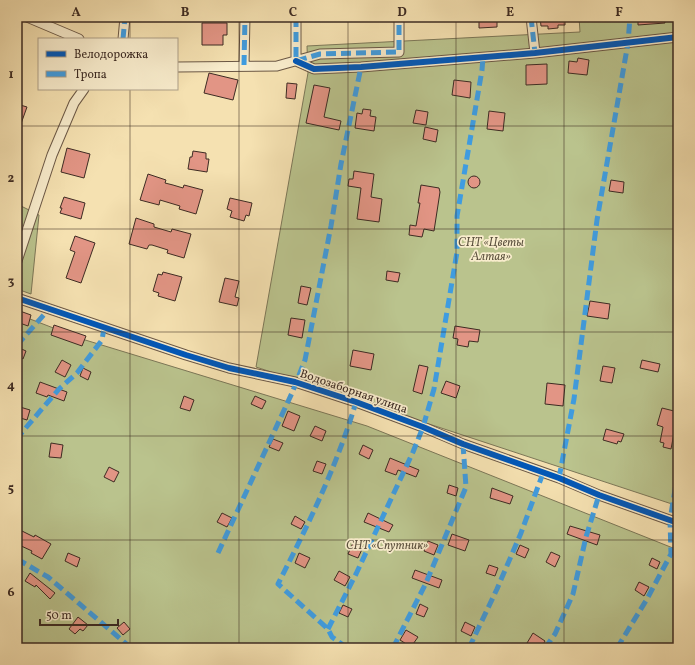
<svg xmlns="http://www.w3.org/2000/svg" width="695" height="665" font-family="Vollkorn,serif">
<rect width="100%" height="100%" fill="#f5e1b1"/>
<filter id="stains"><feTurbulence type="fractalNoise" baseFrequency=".005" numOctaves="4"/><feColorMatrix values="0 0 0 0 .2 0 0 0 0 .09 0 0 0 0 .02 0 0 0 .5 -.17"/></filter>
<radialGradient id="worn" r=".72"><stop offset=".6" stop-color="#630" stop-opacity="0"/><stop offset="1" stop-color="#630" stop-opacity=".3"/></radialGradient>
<path fill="#bac38d" stroke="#7c7758" d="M579 17H678V506L256 367 308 73 307 46 580 32Z
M17 204 39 215 31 294 17 289Z
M17 314 82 339 367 426 678 550V648H17Z"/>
<path fill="#e29585" stroke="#3d2b23" d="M479 17H497V27L479 28Z
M540 17H565V25H558V28L548 29V26H541Z
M638 17H664L665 23 638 25Z
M202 23H227V35H223V45H202Z
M578 58 589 60 587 75 568 73 569 61 577 62Z
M547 64V84L526 85V65Z
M209 73 238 80 233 100 204 93Z
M454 80 471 82 470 98 452 95Z
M287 83 297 84 295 99 286 98Z
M314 85 330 88 324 117 341 121 339 130 306 123Z
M17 104 27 107 18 132H17Z
M363 109 371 110 370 116 376 117 374 131 355 128 357 113 362 114Z
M416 110 428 112 426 125 413 123Z
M489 111 505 113 503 131 487 129Z
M425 127 438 130 436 142 423 139Z
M67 148 90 154 84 178 61 172Z
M193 151 206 153V159H209L207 172 188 169 190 157H192Z
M354 171 374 174 371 197 382 199 379 222 357 219 361 188 348 186 349 179H353Z
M148 174 166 180 165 183 173 185 183 188 184 185 203 190 196 214 179 209 180 206 160 200 159 205 140 200Z
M468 182a6 6 0 1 1 12 0a6 6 0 1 1-12 0Z
M611 180 624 182 623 193 609 191Z
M421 185 439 188 440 192 434 231 424 229 422 237 409 235 410 225 416 226 420 203H418Z
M64 197 85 203 81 219 60 213 62 208H60Z
M230 198 252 203 249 216 246 215 244 221 230 217 232 211 227 209Z
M136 218 154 224V227L171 232 172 229 191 234 184 258 167 253 168 250 152 245H149L147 249 129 244Z
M75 236 95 243 81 283 66 278 75 252 70 250Z
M387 271 400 273 398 282 386 280Z
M163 272 182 277 175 301 158 296 159 293 153 291 158 274 162 275Z
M225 278 239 281 235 297 239 298 237 306 219 302Z
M301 286 311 288 307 305 298 303Z
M590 301 610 304 608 319 587 316Z
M17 310 31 315 28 326 17 322Z
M291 318 305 320 302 338 288 335Z
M54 325 86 336 82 346 51 335Z
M455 326 480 330 478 342 469 341 468 347 457 345 458 339 453 338Z
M17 347 26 351 23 359 17 356Z
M353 350 374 354 371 370 350 366Z
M62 360 71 365 65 377 55 372Z
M642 360 660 364 658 372 640 368Z
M419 365 428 367 422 394 413 391Z
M603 366 615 368 612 383 600 381Z
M83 368 91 372 88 380 80 376Z
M446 381 460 386 456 398 441 393Z
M40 382 67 392 64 401 48 395 47 397 36 393Z
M547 383 565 385 563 406 545 404Z
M184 396 194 400 190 411 180 408Z
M255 396 266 401 262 409 251 404Z
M20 407 30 410 27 420 17 417Z
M662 408 678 412 671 449 663 447 664 443 660 442 663 427 657 425Z
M288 411 300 416 294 431 282 426Z
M315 426 326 431 322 441 310 436Z
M606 429 624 434 621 442 618 441 617 444 603 440Z
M273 439 283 443 279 451 269 447Z
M51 443 63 445 61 458 49 457Z
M363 445 373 450 369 459 359 454Z
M390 458 419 470 416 477 398 470 396 475 385 471Z
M317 461 326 464 322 474 313 471Z
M109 467 119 472 114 482 104 477Z
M449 485 458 488 456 496 447 493Z
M492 488 513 496 510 504 490 498Z
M222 513 232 518 227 527 217 522Z
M368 513 393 525 389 532 364 522Z
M295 516 305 522 301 529 291 524Z
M570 526 600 535 597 545 567 534Z
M20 530 34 537 35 535 51 544 42 559 31 553 32 551 17 544V537Z
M452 534 469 540 465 551 448 545Z
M428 541 438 545 434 555 424 551Z
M353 543 363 547 358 558 348 554Z
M520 545 529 549 525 558 516 554Z
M551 552 560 556 555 567 546 562Z
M68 553 80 558 77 567 65 561Z
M299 553 310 558 305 568 295 563Z
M652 558 660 562 657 569 649 565Z
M489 565 498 568 495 576 486 573Z
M415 570 442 580 439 588 412 578Z
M339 571 350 577 345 586 334 580Z
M30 573 55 593 50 599 36 585 35 587 25 581Z
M639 582 649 587 644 596 635 590Z
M420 604 428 608 424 617 416 614Z
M343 605 352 609 348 617 339 613Z
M78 617 88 625 83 631 80 629 75 634 69 629Z
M124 622 130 629 123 635 117 628Z
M465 622 475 627 471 636 461 631Z
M406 630 418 637 411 647 400 640Z
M533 633 545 641 541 648H535L527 643Z"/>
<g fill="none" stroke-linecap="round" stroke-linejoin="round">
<g stroke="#6b5846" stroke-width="11">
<path id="minor" d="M27 17 79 39
M531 17 535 53
M123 39 125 17
M296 61 314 69 361 67 535 53 678 37
M296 61V17
M244 65 245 17
M177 67 277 66 320 54 399 52V17
M17 261 52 155 74 103 84 89
M17 298 186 355 229 368 295 382 356 402 423 427 463 444 559 478 599 495 678 523"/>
</g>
<use href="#minor" stroke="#f8eccc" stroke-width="9"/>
<path stroke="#3f9ce0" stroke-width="5" stroke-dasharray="10 5" stroke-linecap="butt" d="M296 17V61L320 54 399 52V17
M531 17 535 53
M123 39 125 17
M244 65 245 17
M17 345 49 309
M17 440 18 437 59 389 77 373 102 340 104 328
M559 478 574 399 597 220 628 43 630 17
M218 553 292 393 305 360 331 226 341 164 361 67
M17 559 48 577 131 648
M328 629 356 574 413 452 423 427 434 389 457 252V216L482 70 483 57
M347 648 332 637 328 629 278 584C308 525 337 466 356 402
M393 648 426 583 466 487 463 444
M469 648 497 589 521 533 543 473
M545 648 555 634 573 594 586 537 599 495
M617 648 647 599 671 554 670 520 678 472"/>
<g stroke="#f8eccc" stroke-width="8">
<path id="cycleway" d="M296 61 314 69 361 67 535 53 678 37
M17 298 186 355 229 368 295 382 356 402 423 427 463 444 559 478 599 495 678 523"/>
</g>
<use href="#cycleway" stroke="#0057b8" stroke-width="6"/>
</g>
<path fill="none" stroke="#3d2b23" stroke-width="1" stroke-opacity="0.55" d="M130 17V39M239 17V648M348 17V648M456 17V648M564 17V648M130 89V648M17 126H678M17 229H678M17 332H678M17 436H678M17 540H678"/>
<g text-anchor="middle" stroke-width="3.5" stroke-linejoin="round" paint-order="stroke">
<g font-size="12" font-style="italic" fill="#5c513e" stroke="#f8eccc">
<text x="491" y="246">СНТ «Цветы<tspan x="491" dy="14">Алтая»</tspan></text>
<text x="387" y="549">СНТ «Спутник»</text>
</g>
<g font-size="12" fill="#3d2b23" stroke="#f8eccc">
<text transform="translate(354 391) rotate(19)" y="4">Водозаборная улица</text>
</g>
</g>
<rect width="695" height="665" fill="none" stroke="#f5e1b1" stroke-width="44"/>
<rect x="38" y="38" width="140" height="52" fill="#f8eccc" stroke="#ad9f88"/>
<rect x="46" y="51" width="20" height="6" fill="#0057b8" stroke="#ad9f88"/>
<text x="74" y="58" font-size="12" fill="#3d2b23">Велодорожка</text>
<rect x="46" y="71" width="20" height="6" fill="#3f9ce0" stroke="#ad9f88"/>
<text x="74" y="78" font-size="12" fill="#3d2b23">Тропа</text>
<path d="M40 619v6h78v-6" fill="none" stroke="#3d2b23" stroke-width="2"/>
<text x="46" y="619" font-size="12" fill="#3d2b23" stroke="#f8eccc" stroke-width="3" paint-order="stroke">50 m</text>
<rect x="22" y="22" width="651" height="621" fill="none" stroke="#3d2b23" stroke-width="1.5"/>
<g font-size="13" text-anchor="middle" font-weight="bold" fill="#3d2b23">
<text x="76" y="16">A</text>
<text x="185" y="16">B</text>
<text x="293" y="16">C</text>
<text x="402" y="16">D</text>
<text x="510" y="16">E</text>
<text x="619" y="16">F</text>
<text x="11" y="78">1</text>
<text x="11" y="182">2</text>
<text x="11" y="285">3</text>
<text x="11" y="389">4</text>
<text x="11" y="492">5</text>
<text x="11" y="596">6</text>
</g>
<rect width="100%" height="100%" filter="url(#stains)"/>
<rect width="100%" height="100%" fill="url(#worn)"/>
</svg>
